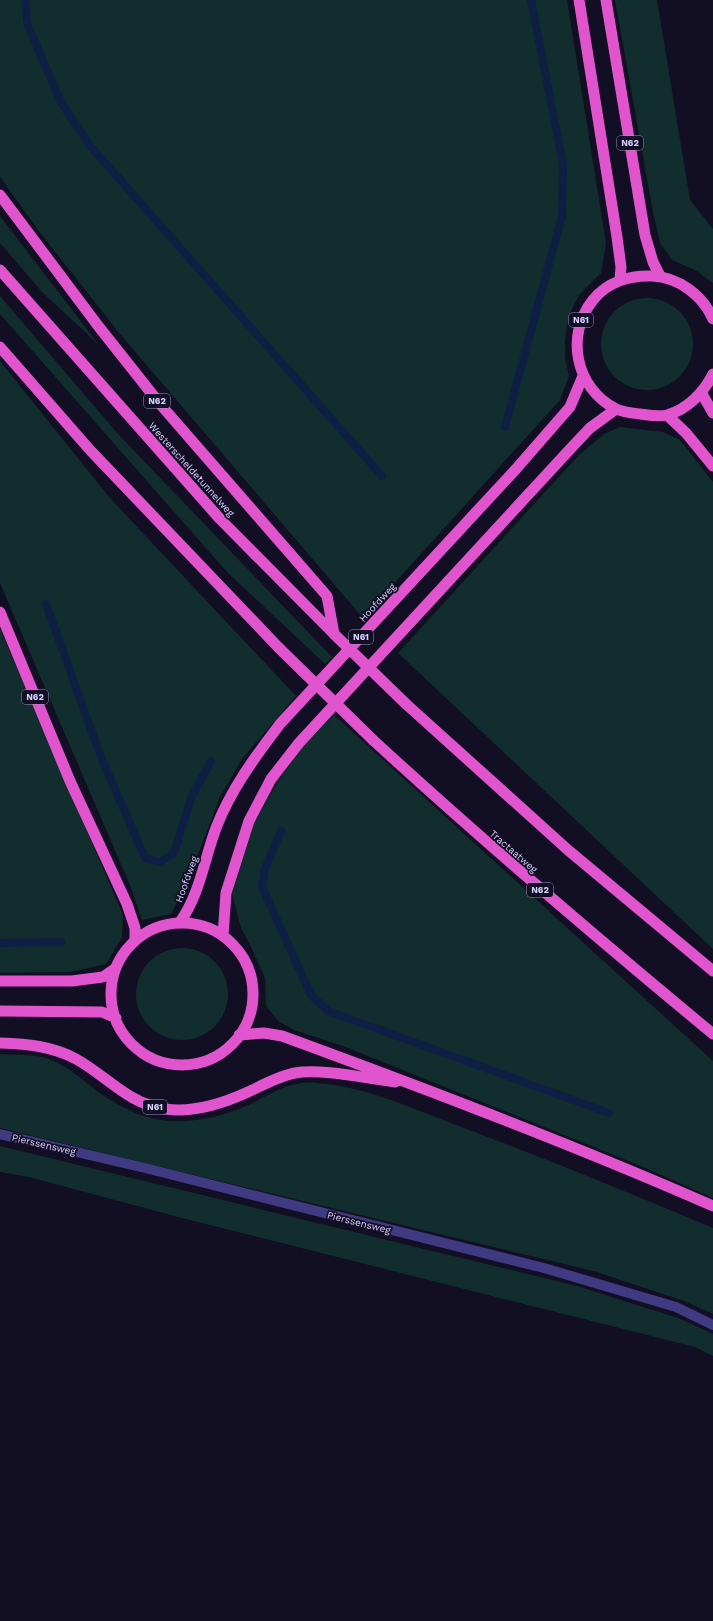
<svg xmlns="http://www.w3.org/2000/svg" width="713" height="1621" font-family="'Work Sans',sans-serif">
<rect width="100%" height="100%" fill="#120e23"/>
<path fill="#122d2d" d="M0 0H567L606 243 601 273 579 295 568 318 565 341V358L569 376 560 400 363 618 120 334 38 230 0 177Z
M615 0H657L690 200 713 229V283L697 271 672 260 660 243 653 212Z
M0 216 99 345 42 292 0 243Z
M0 296 118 434 332 657 325 664 227 572 0 314Z
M601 344a46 46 0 1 1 92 0a46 46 0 1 1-92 0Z
M0 361 110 498 296 696 242 759 220 797 187 883 171 914 142 920 129 883 0 583Z
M620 427 663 432 680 440 713 482V949L398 653 578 456 604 434Z
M0 629 123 915 122 938 106 964 70 972 0 973Z
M334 715 713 1061V1198L641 1166 343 1046 294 1030 278 1021 266 1006 265 978 252 949 241 928 232 894 254 824 278 782 303 746Z
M136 994a46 46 0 1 1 92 0a46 46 0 1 1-92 0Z
M0 1054C14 1055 32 1054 46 1058 69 1065 87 1085 107 1098 122 1107 138 1116 156 1119 184 1125 219 1118 246 1106 271 1095 288 1080 317 1083 368 1087 416 1110 464 1128 547 1159 630 1193 713 1228V1314L684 1301 597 1272 0 1128Z
M0 1146 577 1286 678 1318 713 1334V1356L695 1347 182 1218 29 1177 0 1172Z"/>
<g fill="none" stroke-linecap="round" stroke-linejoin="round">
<path stroke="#0d2044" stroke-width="8" d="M25 0 28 26 62 104 91 147 382 476
M505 427 562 216 563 164 531 0
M46 604 101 757 145 858 160 862 174 853 192 796 211 761
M281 831 264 871 262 887 311 995 328 1011 609 1113
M0 943 61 942"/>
<path stroke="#3f3a81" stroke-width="10" d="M0 1134 145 1168 544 1268 676 1307 713 1325"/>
<path stroke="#e055cd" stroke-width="11" d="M579 0 617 237 621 267 620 280
M606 0 645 235 653 262 660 276
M0 195 99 327 160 404 327 596 334 634
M0 270 220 519 334 634
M713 319C703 296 679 277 652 276 630 275 607 282 593 300 565 335 575 388 616 409 623 412 632 413 640 414 648 415 658 417 667 415 687 410 704 392 713 374
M0 347 90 450 279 648
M701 392 713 413
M667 415 686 433 713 466
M0 612 70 781 127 904 135 928V940
M406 704 568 850 713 971
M373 740C483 841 597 938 713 1034
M180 922C200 894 204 860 216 828 231 789 255 757 280 724L516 469 570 407 583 376
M111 994a71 71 0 1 1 142 0a71 71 0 1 1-142 0Z
M223 936 226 893 249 821 271 779 299 743 573 446 590 428 616 409
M0 981H72L103 977 116 968
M0 1011 102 1012 116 1018
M239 1035 264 1033 282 1036C427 1089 572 1144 713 1206
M0 1043C27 1044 52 1046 76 1059 107 1076 128 1104 165 1109 192 1113 224 1103 248 1092 263 1085 279 1076 295 1073 320 1068 369 1079 395 1082"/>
<path stroke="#e055cd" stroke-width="11" d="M334 634 406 704
M279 648 373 740"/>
</g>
<g text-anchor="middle" stroke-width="3.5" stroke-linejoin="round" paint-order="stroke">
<g fill="#120e23" stroke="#9d96bc" stroke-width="1">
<rect x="617" y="136" width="26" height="14" rx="3"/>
<rect x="569" y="313" width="24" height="14" rx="3"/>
<rect x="144" y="394" width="26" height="14" rx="3"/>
<rect x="349" y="630" width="24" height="14" rx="3"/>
<rect x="22" y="690" width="26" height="14" rx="3"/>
<rect x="527" y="883" width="26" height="14" rx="3"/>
<rect x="143" y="1100" width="24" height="14" rx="3"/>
</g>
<g font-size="9" font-weight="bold" fill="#d8d1fe">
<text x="630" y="146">N62</text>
<text x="581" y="323">N61</text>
<text x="157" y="404">N62</text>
<text x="361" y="640">N61</text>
<text x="35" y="700">N62</text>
<text x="540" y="893">N62</text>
<text x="155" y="1110">N61</text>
</g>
<g font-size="10" fill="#d8d1fe" stroke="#120e23">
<text transform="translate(192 469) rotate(48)" y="4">Westerscheldetunnelweg</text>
<text transform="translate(377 602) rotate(-47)" y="4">Hoofdweg</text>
<text transform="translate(514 851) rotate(41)" y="4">Tractaatweg</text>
<text transform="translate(186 879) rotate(-70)" y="4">Hoofdweg</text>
<text transform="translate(44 1144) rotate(13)" y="4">Pierssensweg</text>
<text transform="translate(359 1222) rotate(14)" y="4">Pierssensweg</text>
</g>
</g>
</svg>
